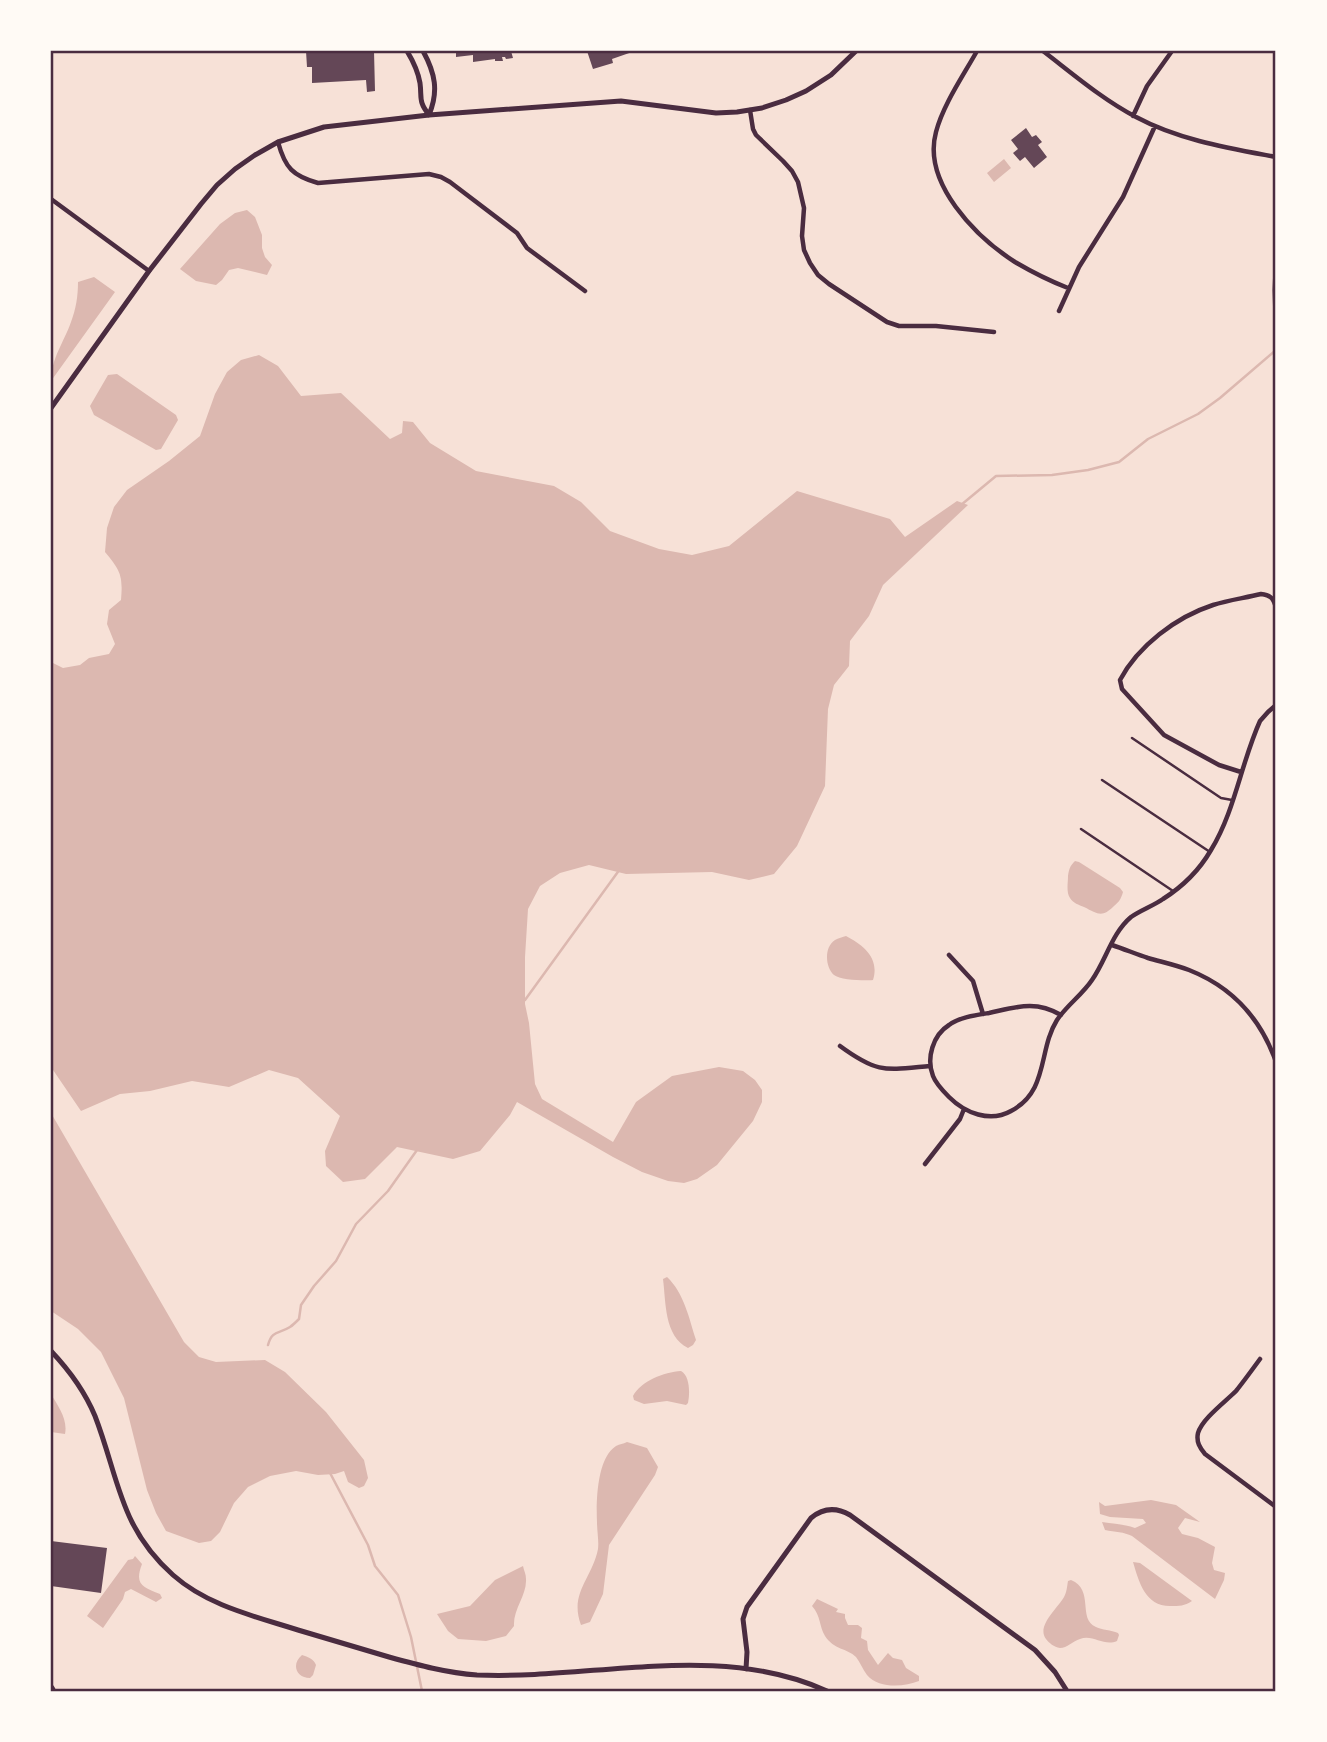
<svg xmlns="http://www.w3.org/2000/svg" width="1327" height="1742" font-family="'Work Sans',sans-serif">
<rect width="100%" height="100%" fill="#f7e1d7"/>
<path fill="#dcb8b0" d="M1004 159 1011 168 994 182 987 173Z
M247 210 255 217 262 235V248L265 257 272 265 267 275 238 268 229 270 222 280 216 285 196 281 180 269 220 224 235 213Z
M94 277 115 292 51 381C51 359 64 342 71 322 76 309 78 296 78 282Z
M259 355 278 366 301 396 341 393 390 439 402 433 403 421 413 422 430 443 476 471 554 486 581 502 610 531 659 549 692 555 729 546 797 491 890 519 905 537 957 501 968 505 883 585 869 616 850 641 849 666 834 685 828 709 825 786 797 846 774 874 749 880 712 872 626 874 589 865 560 873 540 886 528 909 525 957V1004L529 1023 535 1084 542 1099 613 1142 636 1102 672 1076 719 1067 743 1071 755 1080 762 1090V1102L753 1121 717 1165 697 1179 684 1183 668 1181 642 1172 613 1157 517 1102 510 1115 480 1151 453 1159 397 1147 365 1179 343 1182 326 1166 325 1151 340 1116 298 1078 269 1070 229 1087 192 1081 150 1091 120 1094 81 1111 51 1067V662L63 668 80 665 89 658 109 654 115 644 107 624 109 610 121 600C123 576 121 571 105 552L107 528 114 507 127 490 169 461 200 436 215 394 227 372 241 360Z
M117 374 176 415 178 420 161 449 156 450 94 415 90 406 108 375Z
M1075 861 1079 862 1120 888 1123 892C1121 899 1119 902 1114 906 1102 918 1098 914 1084 907 1079 905 1073 903 1070 898 1066 892 1068 883 1068 876 1069 869 1070 866 1075 861Z
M846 936C863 945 880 958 873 980 865 981 840 980 834 975 825 967 824 947 835 940 838 938 843 937 846 936Z
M51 1113 184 1342 199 1357 216 1362 265 1360 285 1372 326 1412 364 1460 368 1478 364 1486 359 1488 348 1482 344 1471 335 1474 318 1475 296 1471 270 1476 248 1487 234 1503 220 1532 211 1541 199 1543 166 1531 156 1513 147 1490 124 1398 101 1352 78 1329 51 1311Z
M667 1277C684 1293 689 1318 696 1340L693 1345 688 1348C664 1336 666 1302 663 1279Z
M681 1371C690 1376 690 1393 688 1403L686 1405 667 1401 644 1404 634 1400 633 1396C641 1381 664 1372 681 1371Z
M51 1394C58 1406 68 1419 65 1434L51 1432Z
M627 1442 647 1448 658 1467 655 1475 609 1545 603 1594 590 1622 581 1625C569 1593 592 1579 598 1549 599 1541 597 1531 597 1522 596 1501 597 1458 616 1446 620 1444 623 1444 627 1442Z
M1151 1500 1176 1505 1200 1522 1185 1518 1178 1528 1182 1534 1198 1538 1215 1547 1212 1563 1214 1570 1225 1573 1224 1580 1215 1599 1132 1536C1124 1532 1115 1532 1105 1530L1102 1522C1114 1524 1124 1524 1135 1528L1146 1523 1143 1519 1110 1517 1100 1514 1099 1502 1105 1506Z
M135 1556 142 1564C134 1585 143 1587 160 1594L162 1598 156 1602 131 1589 125 1592 123 1599 103 1628 87 1616 128 1560 133 1559Z
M1133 1562 1140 1563 1192 1601C1184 1606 1180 1606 1170 1606 1145 1606 1139 1582 1133 1562Z
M523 1566C524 1571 526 1574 526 1579 527 1595 513 1609 514 1626L506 1636 486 1641 458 1639 448 1631 437 1614 470 1606 495 1580Z
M1071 1580C1095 1590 1077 1619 1096 1627 1102 1630 1111 1630 1118 1633L1119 1635 1117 1641C1104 1647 1093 1634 1080 1639 1073 1641 1067 1648 1060 1648 1054 1647 1049 1643 1046 1639 1036 1626 1058 1608 1064 1597 1067 1592 1067 1586 1068 1581Z
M817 1599 838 1609 836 1612 845 1614V1618L848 1625H858L862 1628 861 1638 867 1641 868 1650 878 1665 888 1653 893 1658 902 1660 906 1668 919 1676V1681C904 1687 879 1689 867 1675 863 1670 860 1662 856 1657 847 1648 834 1650 825 1636 819 1626 821 1616 812 1606Z
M302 1655C308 1657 314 1659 316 1665L313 1675 310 1678C296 1678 291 1664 302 1655Z"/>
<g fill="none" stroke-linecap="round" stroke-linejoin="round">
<path stroke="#dcb8b0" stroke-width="2.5" d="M961 505 996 476 1052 475 1088 470 1119 462 1148 439 1198 414 1220 398 1276 350
M525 1000 620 869
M268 1345C272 1330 279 1334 290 1327 293 1325 296 1322 299 1319L301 1305 314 1286 336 1261 356 1224 388 1191 417 1150
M329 1471 368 1545 375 1566 398 1595 411 1637 422 1691"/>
</g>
<path fill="#644757" d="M306 51H374L375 91 367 92 366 80 312 83V67H307Z
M456 51H511L513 58 506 59 505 57H502L503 61H495V59L473 62V55L456 57Z
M587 51H635L612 59 613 63 593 69Z
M1026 128 1032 137 1036 135 1042 142 1038 145 1047 157 1034 168 1025 157 1020 161 1013 153 1018 149 1011 140Z
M51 1541 107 1548 101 1593 51 1586Z"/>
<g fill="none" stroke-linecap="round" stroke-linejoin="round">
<path stroke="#4a2c40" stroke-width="2.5" d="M1132 738 1221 798 1232 800
M1102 780 1210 852
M1081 829 1173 891"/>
<path stroke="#4a2c40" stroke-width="4.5" d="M977 51C963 76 943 105 936 132 922 183 976 237 1015 262 1032 272 1050 281 1068 288
M1043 51C1073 74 1102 99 1136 117 1179 140 1228 148 1276 157
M750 110 753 129 756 135 783 161 792 171 798 182 804 208 802 236 804 250 810 263 818 275 829 284 887 322 899 326H936L994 332
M1133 116 1147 86 1172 51
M278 142C285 168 293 176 318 183L429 174 441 177 450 182 517 233 527 248 585 291
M51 199 149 271
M1059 311 1079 267 1123 197 1155 126
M1241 772 1219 765 1164 735 1122 689 1120 680C1138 646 1176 617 1213 605 1228 600 1245 598 1261 594 1271 595 1274 599 1276 608
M1112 945C1124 949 1136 954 1148 958 1162 962 1176 965 1189 970 1232 987 1261 1019 1276 1062
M949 955 973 981 983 1014
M1061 1015C1035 1000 1017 1007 989 1013 976 1015 960 1017 949 1025 933 1035 926 1058 933 1076 936 1084 943 1091 949 1097 965 1113 990 1123 1011 1111 1049 1091 1038 1050 1057 1020 1067 1005 1082 995 1092 980 1106 960 1112 933 1131 917 1141 910 1153 906 1163 899 1182 887 1200 869 1211 850 1235 811 1241 763 1260 721L1268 712 1276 705
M840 1046C878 1074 886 1070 930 1066
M925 1164 960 1119 964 1109
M1260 1359C1252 1370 1244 1381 1236 1391 1225 1402 1202 1419 1198 1433 1196 1442 1200 1448 1205 1454L1276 1507"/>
<path stroke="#4a2c40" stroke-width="5" d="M407 51C413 61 418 71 420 83 422 98 418 101 429 115
M423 51C435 73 439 91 429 115
M1276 266 1275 290 1276 322
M51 408 149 271 201 204 217 185 235 169 255 155 278 142 324 127 429 115 621 101 716 113 737 112 762 108 786 100 806 91 831 75 856 51
M51 1351C69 1370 85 1392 95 1416 119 1478 119 1527 173 1575 208 1606 254 1616 298 1630 328 1639 358 1648 389 1657 418 1665 447 1673 477 1675 592 1680 718 1641 827 1691
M746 1669 747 1652 743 1619 747 1607 811 1518C823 1508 836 1507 850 1515L1035 1650 1055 1672 1067 1691"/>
<path stroke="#4a2c40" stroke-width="8" d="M51 1689 52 1691"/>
</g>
<rect width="1327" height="1742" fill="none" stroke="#fffaf5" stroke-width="105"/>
<rect x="52" y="52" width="1222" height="1638" fill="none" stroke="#4a2c40" stroke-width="2.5"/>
</svg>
